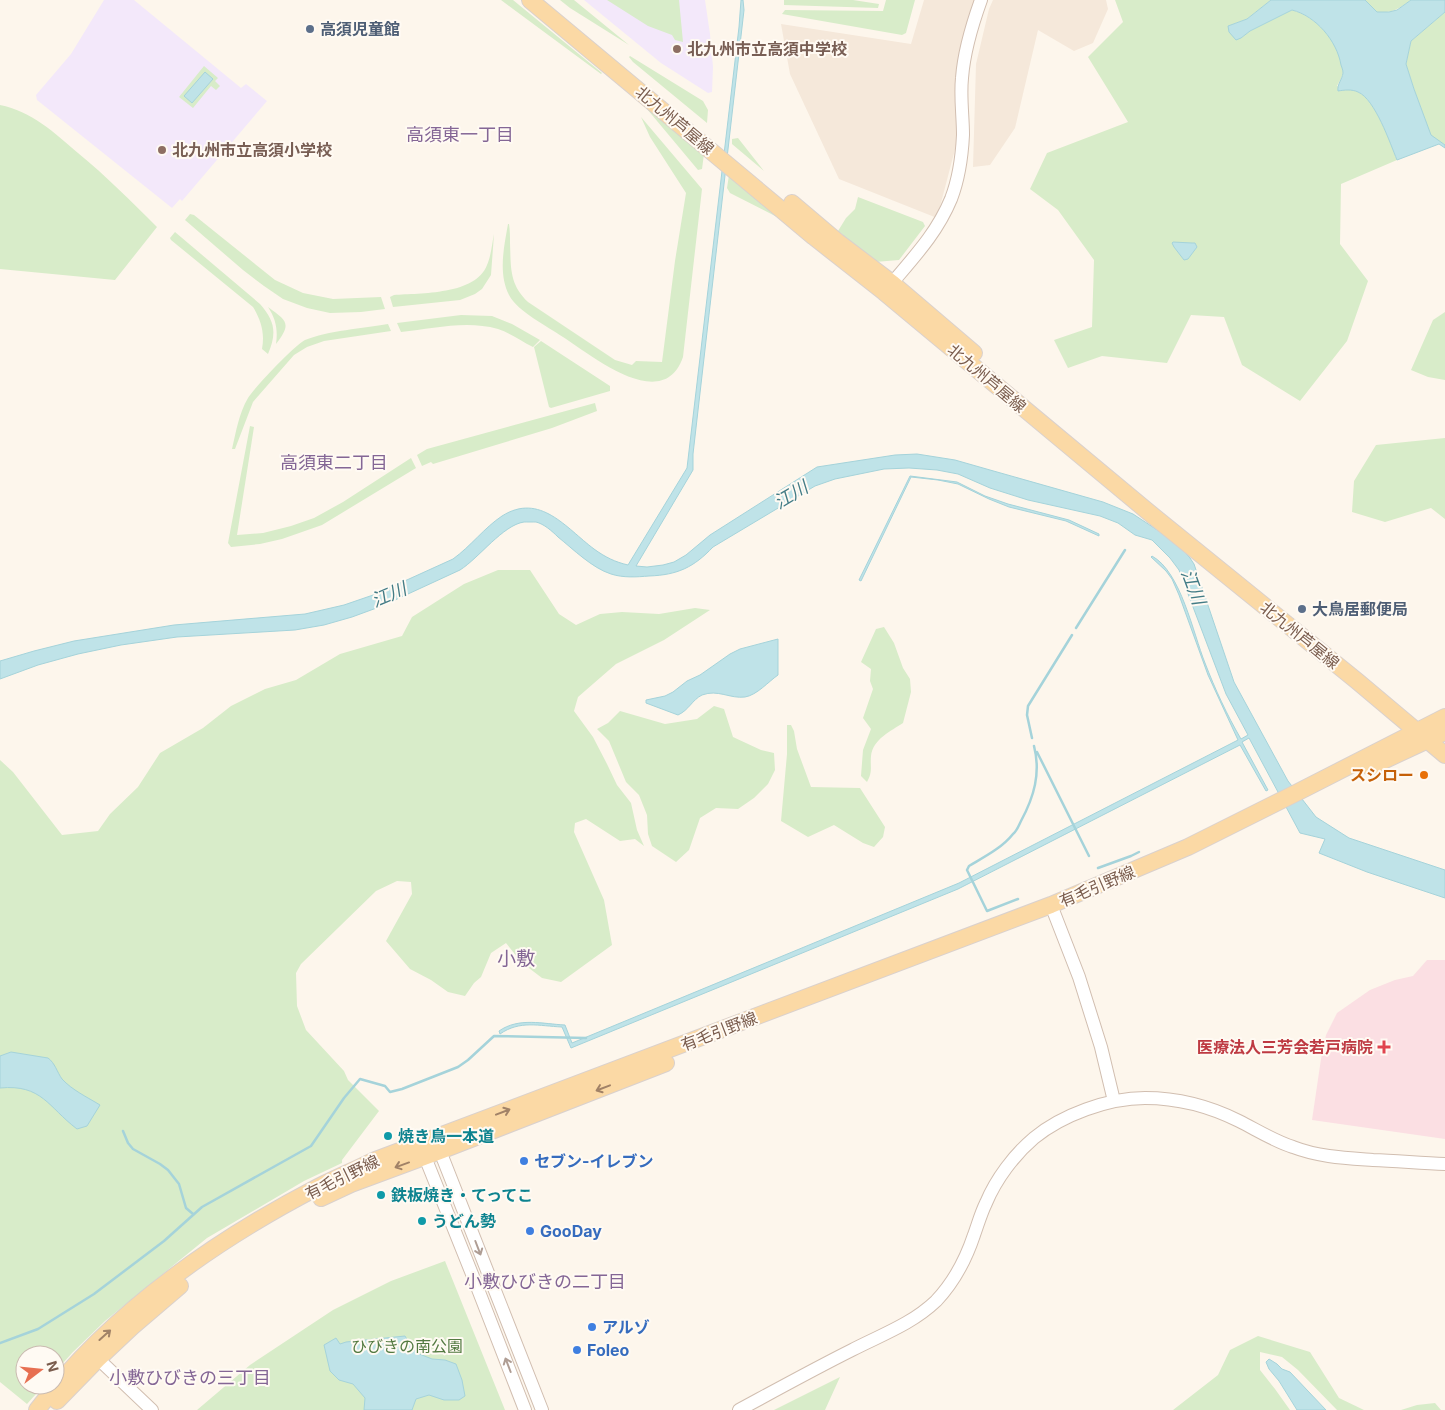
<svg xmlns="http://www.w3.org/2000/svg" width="1445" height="1410" font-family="Inter,'Noto Sans JP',sans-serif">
<rect width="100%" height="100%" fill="#fdf6ec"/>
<path fill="#f5e8da" d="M924 0H977L958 138 937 218 839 179 790 74 781 24 911 44Z
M993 0H1106L1108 9 1093 43 1074 51 1038 30 1015 128 990 165 973 167 976 64 989 9Z"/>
<path fill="#f3e8fa" d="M104 0H134L241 88 246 84 267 101 182 201 180 199 172 208 37 100 36 95 71 54Z
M584 0H705L710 34 713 67 712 92 708 93 661 63Z"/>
<path fill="#fbdfe3" d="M1427 960H1445V1139L1312 1120 1321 1059 1326 1035 1337 1013 1370 990 1395 980 1413 976Z"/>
<path fill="#d8ecc9" d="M501 0H513L602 73 601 74Z
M560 0H574L629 45 570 8Z
M607 0H679L683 42 675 40 672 35 648 26Z
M784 0H853L879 4 878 8 784 5Z
M886 0H915L906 33 902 35 782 14 785 10 883 11Z
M1115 0H1271L1247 19 1228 26 1241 38 1250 31 1292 10C1317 17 1343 45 1343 71 1343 76 1339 82 1337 86 1344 89 1354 89 1360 93 1377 104 1390 142 1397 160L1341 184 1340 244 1368 281 1347 341 1300 401 1242 365 1224 317 1191 315 1167 363 1102 356 1068 368 1054 340 1092 327 1094 260 1058 210 1030 189 1047 153 1128 122 1088 57 1123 22Z
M1365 0H1411C1398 9 1394 13 1377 12Z
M1445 12V145L1431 136 1414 89 1406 64 1411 41Z
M630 56 703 101 708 110 707 123 633 62 629 57Z
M204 66 218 78 215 81 220 86 216 90 211 86 193 108 179 97Z
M0 105C31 111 55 133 78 153 106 176 131 201 157 227L115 280 0 269Z
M647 109H648L704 154 702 169 698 170Z
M641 117 702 189 683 357C663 415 591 355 563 337 547 326 518 312 509 295 498 273 504 247 508 224H509C510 230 510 237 510 243 511 267 509 284 528 302L615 360 632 365 636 361 662 362 675 261 686 193 650 137Z
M738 138 764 171 732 144V139Z
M729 175 778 215 777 217 730 193 727 188Z
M858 197 923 222 925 226 899 260 875 262 838 231 846 218 855 209Z
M190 214 194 215 275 280 303 293 333 299 381 297 385 309 361 312 330 313 307 308 283 299 264 286 243 270 185 220Z
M175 232 260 304C275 321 277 333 268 354L262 349C265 333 261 320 253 307L171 240 170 238Z
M494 234 491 275 482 289 475 294 460 300 393 307 390 297 394 295C420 293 476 295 487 265 491 256 492 244 494 234Z
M268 307C287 321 292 323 276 344 278 330 276 319 268 307Z
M1445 312V380L1428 377 1411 370 1433 320Z
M461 315 492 316 512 324 540 340 533 347C521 341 510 333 498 329 465 320 433 329 401 332L397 323Z
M388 324 391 331 324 341 307 347 294 355 253 402 235 449H232C236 432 239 413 248 398 253 389 296 344 305 340 327 331 364 328 388 324Z
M541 341 610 386V391L551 408 549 407 534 347Z
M595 403 597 411 552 428 433 464 431 462 422 466 417 455 427 449Z
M250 426 254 427 237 535 263 533 291 526 314 518 343 502 411 458 416 468 322 525 282 539 260 544 231 547 228 543Z
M1445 438V519L1431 508 1385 522 1352 512 1354 481 1376 445Z
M498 570H530L559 614 576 625 600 614 622 612 659 614 695 608 710 610 664 640 616 664 578 697 574 711 593 737 607 764 617 785 631 803 637 830 644 846 635 839 620 841 586 819 575 823 574 832 604 900 612 945 561 982 542 978 521 962 506 943 491 953 481 977 474 983 465 996 448 992 431 980 410 969 386 941 412 894 411 882 397 881 376 891 301 964 296 973 297 1006 306 1030 344 1071 348 1080 379 1111 342 1160V1163L304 1181 207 1238 105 1321 72 1353 55 1372V1355H25V1385H44L27 1404 0 1382V760L13 772 62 835 98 831 110 814 138 787 160 753 203 728 231 706 265 689 296 680 340 654 402 636 412 617 464 584Z
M884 627 894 643 903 668 910 679 911 692 903 723C891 731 873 739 871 756 870 767 873 771 867 782L861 776 863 750 871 729 863 718 873 689 870 681 871 669 861 662 876 629Z
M714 706 724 709 733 737 761 750 774 753 775 770 768 784 754 798 738 809 716 808 700 818 689 850 676 862 652 846 648 834 647 815 639 795 626 782 609 741 597 729 608 723 620 711 665 724 697 719Z
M787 725H791L794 731 797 749 811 787 860 788 885 827 883 837 874 847 863 843 834 825 808 837 781 821 787 754Z
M445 1261 505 1410H197L250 1365 333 1310 391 1281Z
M1258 1336 1310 1352 1339 1398 1364 1410H1337L1298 1370 1282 1357 1260 1352V1370L1275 1389 1290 1410H1173L1218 1375 1230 1350Z
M840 1377 825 1410H774Z
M1435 1403 1441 1410H1401L1417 1405Z"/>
<path fill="#bfe3e8" stroke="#a5d3da" d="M741 0H743L744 10 693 454V470L636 566 647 567 663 565 674 562 686 555 710 535 817 467 895 455 917 454 955 460 990 470 1103 502 1133 514 1177 543 1190 558 1194 564 1234 682 1288 781 1316 817 1349 838 1445 870V898L1367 872 1319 853 1325 839 1300 833 1249 738 1242 742 1268 790 1266 791 1240 745 958 889 571 1048 562 1027C539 1026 520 1020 500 1034L499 1031C519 1017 543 1024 565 1025L572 1043 959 883 1238 740 1208 675 1179 595 1172 579 1166 571 1151 557 1152 556C1181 572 1193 633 1205 663 1215 689 1227 715 1241 739L1248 735 1226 694 1179 570 1170 558 1152 540 1135 535 1118 523 1100 516 1028 500 990 488 958 474 937 470 909 468 884 469 835 479 815 486 713 547C694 567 678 575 649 576 637 577 623 578 611 574 592 568 573 549 558 537 552 531 544 524 536 522 533 522 527 522 524 522 503 525 479 558 460 570L382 606 352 617 324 625 295 630 177 637 121 645 78 654 38 665 0 679V661L34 651 74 641 174 625 305 614 344 605 376 594 453 559C471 546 484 528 502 516 540 492 566 528 594 549 605 557 615 562 628 565L687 468 739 27Z
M1271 0H1365L1377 12H1389L1397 10 1411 0H1445V12L1411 41 1406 64 1414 89 1431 135 1445 145V148L1439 144 1397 160C1390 143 1375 99 1358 92 1352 89 1344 90 1338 91 1337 84 1342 80 1343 73 1343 70 1342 68 1341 65 1337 41 1316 16 1292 10L1250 31 1241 38 1236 40 1229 32 1228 26 1247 19Z
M205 72 213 79 192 103 184 96Z
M1173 242 1192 243H1195L1197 247 1188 259 1184 260 1174 247 1172 243Z
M910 476 957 482 985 496 1008 504 1069 520 1099 534V536L1066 521 1009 507 989 499 958 484 938 480 911 477 861 581 859 580Z
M778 639V675C768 682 757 695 745 697 730 699 718 689 702 695 692 700 689 710 678 715L646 703V700L665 696 673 692 687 681 700 675 730 654 740 649Z
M11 1052 48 1058C55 1063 57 1072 62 1079 72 1090 87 1097 100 1105L87 1126 77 1129C48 1107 42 1084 0 1088V1056Z
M405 1336 411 1346 417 1353 432 1359 445 1360 456 1364 462 1380 465 1396 459 1400H444L429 1395 416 1399 412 1410H364L365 1398 353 1384 339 1380 330 1371 324 1345 336 1338 340 1344 346 1342Z
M1269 1359 1277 1364 1282 1369 1290 1372 1326 1410H1297L1279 1381 1269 1369 1266 1362Z"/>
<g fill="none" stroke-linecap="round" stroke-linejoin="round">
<path stroke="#a5d3da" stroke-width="2.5" d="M1076 628 1125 550
M1032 738 1027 715 1028 706 1072 635
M1037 752 1089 856
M1098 868 1131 856 1139 852
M1018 899 987 911 967 870 969 866C984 857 1002 848 1013 834 1017 831 1019 825 1021 821 1034 797 1041 773 1034 746
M123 1131 128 1143 133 1149 160 1164 168 1170 179 1184 186 1208 193 1214
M0 1343 38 1329 94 1294 164 1241 202 1207 311 1146 344 1098 360 1079 385 1086 390 1092 402 1089 458 1067 468 1060 494 1036 586 1038"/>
<g stroke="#d1beb0" stroke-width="14">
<path id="tertiary" d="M887 289C912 259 936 235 951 199 958 181 962 155 963 135 963 116 960 97 962 78 964 51 972 25 981 0
M1051 905 1079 977 1101 1047 1114 1101
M436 1145 440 1151 542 1410
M428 1148 425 1157 474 1279 525 1410
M92 1353 152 1410
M739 1410C776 1390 814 1369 852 1350 881 1335 912 1324 936 1301 954 1282 966 1259 974 1235 978 1224 981 1213 986 1203 996 1179 1014 1155 1034 1138 1062 1115 1108 1098 1145 1098 1178 1098 1209 1106 1239 1121 1257 1130 1274 1141 1293 1147 1319 1157 1345 1158 1373 1160 1397 1161 1421 1163 1445 1164"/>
</g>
<g stroke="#dad1cd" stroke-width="18">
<path id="primary" d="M530 0 814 237 884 292 1146 510 1357 681 1445 755
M792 203 838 242 892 283 974 353
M1370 767 1445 732
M321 1198 351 1184 440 1151 666 1063
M57 1401 98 1359 132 1327 180 1286
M37 1410C110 1314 212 1242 318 1187 336 1178 355 1170 373 1161L1051 905 1188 847 1298 792 1445 717"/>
</g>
<use href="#tertiary" stroke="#fff" stroke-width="12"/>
<use href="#primary" stroke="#fbd9a5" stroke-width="16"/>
</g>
<defs><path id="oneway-shaft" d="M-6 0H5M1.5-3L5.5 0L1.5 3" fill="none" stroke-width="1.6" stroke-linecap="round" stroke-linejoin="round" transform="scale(1.25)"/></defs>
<g stroke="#a18267">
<use href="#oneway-shaft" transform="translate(603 1088) rotate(159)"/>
<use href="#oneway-shaft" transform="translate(503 1112) rotate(-21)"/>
<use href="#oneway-shaft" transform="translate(402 1165) rotate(160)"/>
<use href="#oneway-shaft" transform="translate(105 1335) rotate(-42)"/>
</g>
<g stroke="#af9d94">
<use href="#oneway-shaft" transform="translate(478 1248) rotate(69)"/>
<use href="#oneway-shaft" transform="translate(508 1365) rotate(-111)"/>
</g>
<g fill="#5c6f8a" stroke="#fffaf3" stroke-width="2">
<circle cx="310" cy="29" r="5"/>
<circle cx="1302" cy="609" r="5"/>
</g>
<g fill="#8d6e63" stroke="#fffaf3" stroke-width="2">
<circle cx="677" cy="49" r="5"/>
<circle cx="162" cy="150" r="5"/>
</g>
<circle fill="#e8710a" stroke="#fffaf3" stroke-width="2" cx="1424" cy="775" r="5"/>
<path fill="#e0444e" stroke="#fffaf3" stroke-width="2" d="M1381.5 1039.5h5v5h5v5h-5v5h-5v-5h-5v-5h5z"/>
<g fill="#0f9aa8" stroke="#fffaf3" stroke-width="2">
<circle cx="388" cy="1136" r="5"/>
<circle cx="381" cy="1195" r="5"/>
<circle cx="422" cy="1221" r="5"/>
</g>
<g fill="#3f7fe0" stroke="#fffaf3" stroke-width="2">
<circle cx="524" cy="1161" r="5"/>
<circle cx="530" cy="1231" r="5"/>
<circle cx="592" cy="1327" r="5"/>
<circle cx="577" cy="1350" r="5"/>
</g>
<g text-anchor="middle" stroke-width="4" stroke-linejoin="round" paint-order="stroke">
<g font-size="16" font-weight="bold" fill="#4e5e75" stroke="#fffaf3" text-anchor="start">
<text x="320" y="35">高須児童館</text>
<text x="1312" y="615">大鳥居郵便局</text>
</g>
<g font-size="16" font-weight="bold" fill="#785e54" stroke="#fffaf3" text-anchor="start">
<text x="687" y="55">北九州市立高須中学校</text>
<text x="172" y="156">北九州市立高須小学校</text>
</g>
<g font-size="16" fill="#7a5c4d" stroke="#fffaf3">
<text transform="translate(675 120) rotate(40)" y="6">北九州芦屋線</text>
<text transform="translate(987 378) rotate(40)" y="6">北九州芦屋線</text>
<text transform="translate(1300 635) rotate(39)" y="6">北九州芦屋線</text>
<text transform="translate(1097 886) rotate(-23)" y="6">有毛引野線</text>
<text transform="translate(719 1031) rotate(-21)" y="6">有毛引野線</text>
<text transform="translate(342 1177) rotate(-26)" y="6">有毛引野線</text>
</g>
<g font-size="16" font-weight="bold" fill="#c56008" stroke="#fffaf3" text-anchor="end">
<text x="1414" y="781">スシロー</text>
</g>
<g font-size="16" font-weight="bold" fill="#be3a42" stroke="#fffaf3" text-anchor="end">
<text x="1373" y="1053">医療法人三芳会若戸病院</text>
</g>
<g font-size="16" font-weight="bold" fill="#0d838f" stroke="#fffaf3" text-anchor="start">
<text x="398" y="1142">焼き鳥一本道</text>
<text x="391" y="1201">鉄板焼き・てってこ</text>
<text x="432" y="1227">うどん勢</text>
</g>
<g font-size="16" font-weight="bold" fill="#366cbe" stroke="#fffaf3" text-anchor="start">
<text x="534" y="1167">セブン-イレブン</text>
<text x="540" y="1237">GooDay</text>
<text x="602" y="1333">アルゾ</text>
<text x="587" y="1356">Foleo</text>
</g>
<g font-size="16" fill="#537a41" stroke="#fffaf3">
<text x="407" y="1352">ひびきの南公園</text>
</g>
<g font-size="18" fill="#846695" stroke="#fffaf3">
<text x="460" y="141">高須東一丁目</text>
<text x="334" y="469">高須東二丁目</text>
<text x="545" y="1288">小敷ひびきの二丁目</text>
<text x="190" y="1384">小敷ひびきの三丁目</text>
</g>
<g font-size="18" font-style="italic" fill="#437c86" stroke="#fffaf3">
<text transform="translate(791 495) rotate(-31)" y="6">江川</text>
<text transform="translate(1193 587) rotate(69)" y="6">江川</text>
<text transform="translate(389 595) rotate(-23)" y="6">江川</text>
</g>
<g font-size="19" fill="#846695" stroke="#fffaf3">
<text x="516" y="965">小敷</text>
</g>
</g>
<g transform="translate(40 1370) rotate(74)"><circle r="24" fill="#fffaf3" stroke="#cabbb1"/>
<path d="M0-4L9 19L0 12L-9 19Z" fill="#e76f51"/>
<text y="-8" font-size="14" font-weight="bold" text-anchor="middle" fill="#7a5c4d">N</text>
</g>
</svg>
